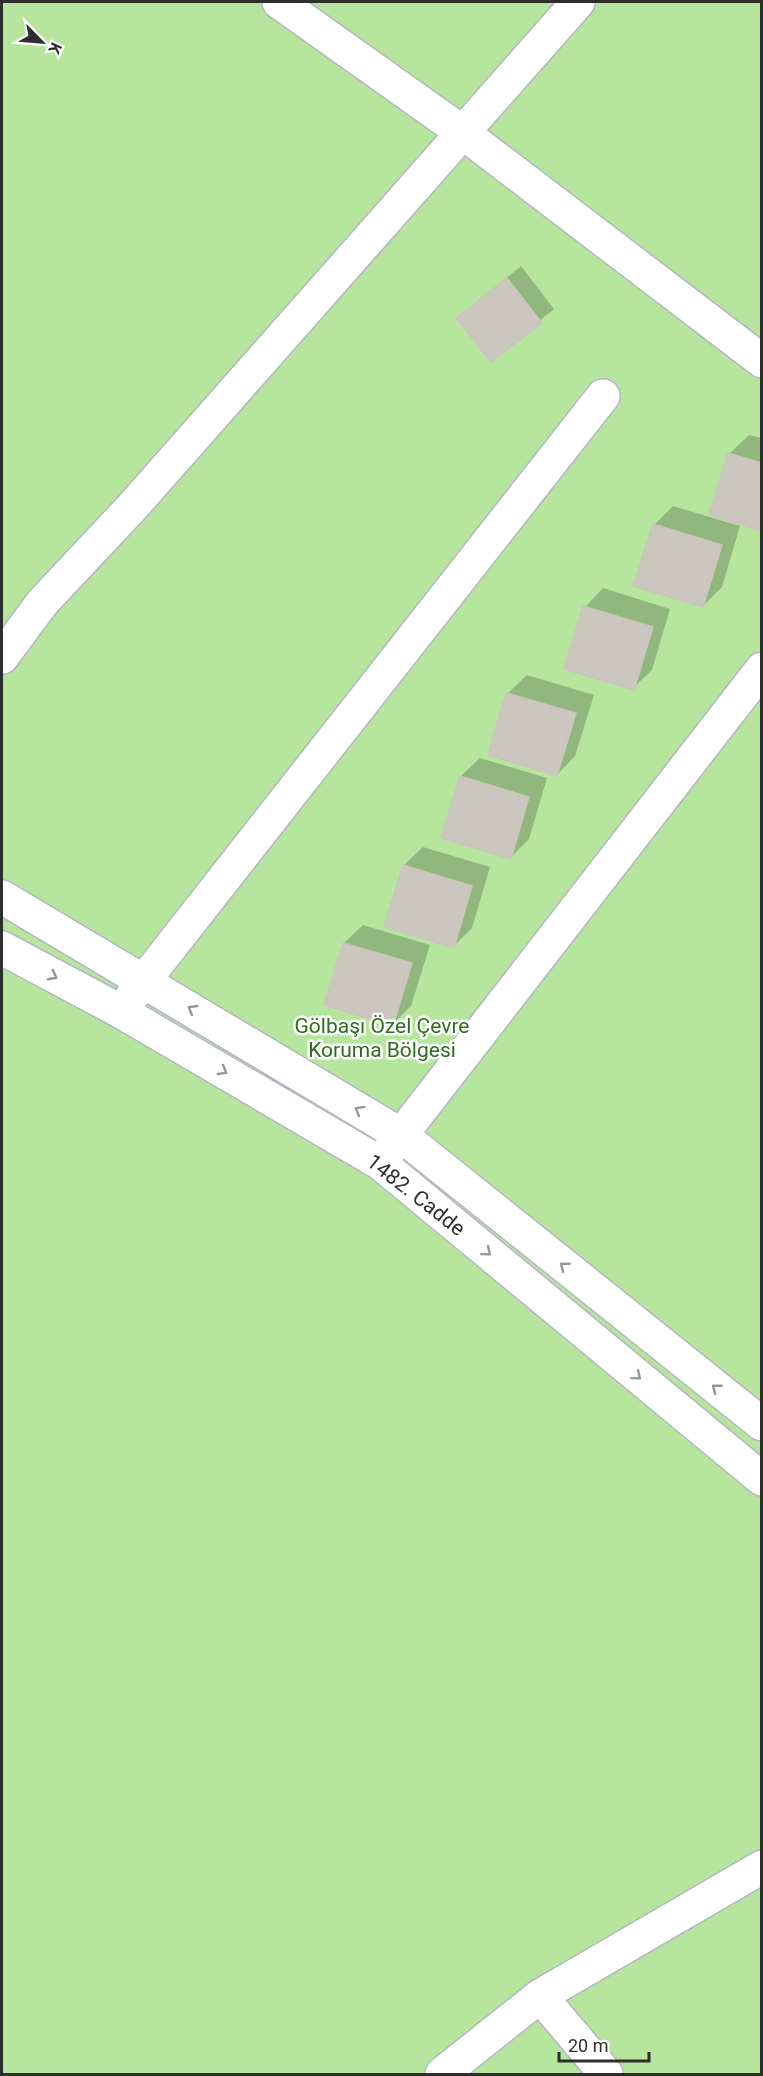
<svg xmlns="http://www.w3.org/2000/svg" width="763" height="2076" font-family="Roboto,sans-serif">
<rect width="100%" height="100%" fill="#efe9e1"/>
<path fill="#b6e59e" d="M2 2H761V2074H2Z"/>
<path fill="#0003" d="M521 266 554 309 491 360 458 318Z
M749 435 762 438V529L711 514 730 453Z
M673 506 740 526 722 587 703 606 654 525Z
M603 588 670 609 652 670 633 688 585 607Z
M527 675 594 695 575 756 557 775 490 754 508 693Z
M480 758 547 778 529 839 510 858 443 837 461 776Z
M423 847 490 867 472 928 453 947 404 865Z
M363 925 430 945 411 1006 393 1024 326 1004 344 943Z"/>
<path fill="#cbc7bf" stroke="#cbc5ba" stroke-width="1.5" d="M507 278 542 323 491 362 456 318Z
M728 453 762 463V531L709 515Z
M653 524 722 545 703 607 633 586Z
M583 606 653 627 634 690 564 669Z
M506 693 576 713 557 776 488 755Z
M460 776 529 797 511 859 441 838Z
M403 865 472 886 454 948 384 927Z
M343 943 412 963 393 1026 324 1005Z"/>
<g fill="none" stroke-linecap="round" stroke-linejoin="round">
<g stroke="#b4b7c1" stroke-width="36">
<path id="minor" d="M279 2 462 132 762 361
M2 657 42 603 134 505 578 2
M2 897 401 1135 762 1424
M2 948 120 1011 380 1163 762 1479
M132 996 603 396
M388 1152 762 669
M540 1996 606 2074
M442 2074 540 1996 762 1867"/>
</g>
<use href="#minor" stroke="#fff" stroke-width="33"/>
</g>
<defs><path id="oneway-chevron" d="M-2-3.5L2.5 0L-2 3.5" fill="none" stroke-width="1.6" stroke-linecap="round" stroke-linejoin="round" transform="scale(1.5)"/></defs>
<g stroke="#969696">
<use href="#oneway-chevron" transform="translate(53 976) rotate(28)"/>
<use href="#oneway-chevron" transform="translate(192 1009) rotate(-149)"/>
<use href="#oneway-chevron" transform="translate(223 1071) rotate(30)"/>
<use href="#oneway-chevron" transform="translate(359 1110) rotate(-149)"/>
<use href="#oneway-chevron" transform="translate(487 1252) rotate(40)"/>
<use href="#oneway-chevron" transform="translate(564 1266) rotate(-141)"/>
<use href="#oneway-chevron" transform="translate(637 1376) rotate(40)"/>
<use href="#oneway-chevron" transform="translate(716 1388) rotate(-141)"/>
</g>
<g text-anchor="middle" stroke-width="5" stroke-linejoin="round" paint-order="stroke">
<g font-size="21" fill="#2c6e1b" stroke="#fff">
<text x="382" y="1033">Gölbaşı Özel Çevre<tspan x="382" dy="24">Koruma Bölgesi</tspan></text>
</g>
<g font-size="21" fill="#2e2e2e" stroke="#fff">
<text transform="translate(416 1195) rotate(38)" y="7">1482. Cadde</text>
</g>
</g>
<rect width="763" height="2076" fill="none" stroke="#2e2e2e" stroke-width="6"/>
<g transform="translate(42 42) rotate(115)" stroke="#ffffff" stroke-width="4.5" paint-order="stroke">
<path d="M0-4.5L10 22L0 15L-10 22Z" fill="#2e2e2e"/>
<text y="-9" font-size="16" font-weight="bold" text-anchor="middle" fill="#2e2e2e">K</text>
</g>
<path d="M559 2052v9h90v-9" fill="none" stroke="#2e2e2e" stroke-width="3"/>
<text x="568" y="2052" font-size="18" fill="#2e2e2e" stroke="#ffffff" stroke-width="4.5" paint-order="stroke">20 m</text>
</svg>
